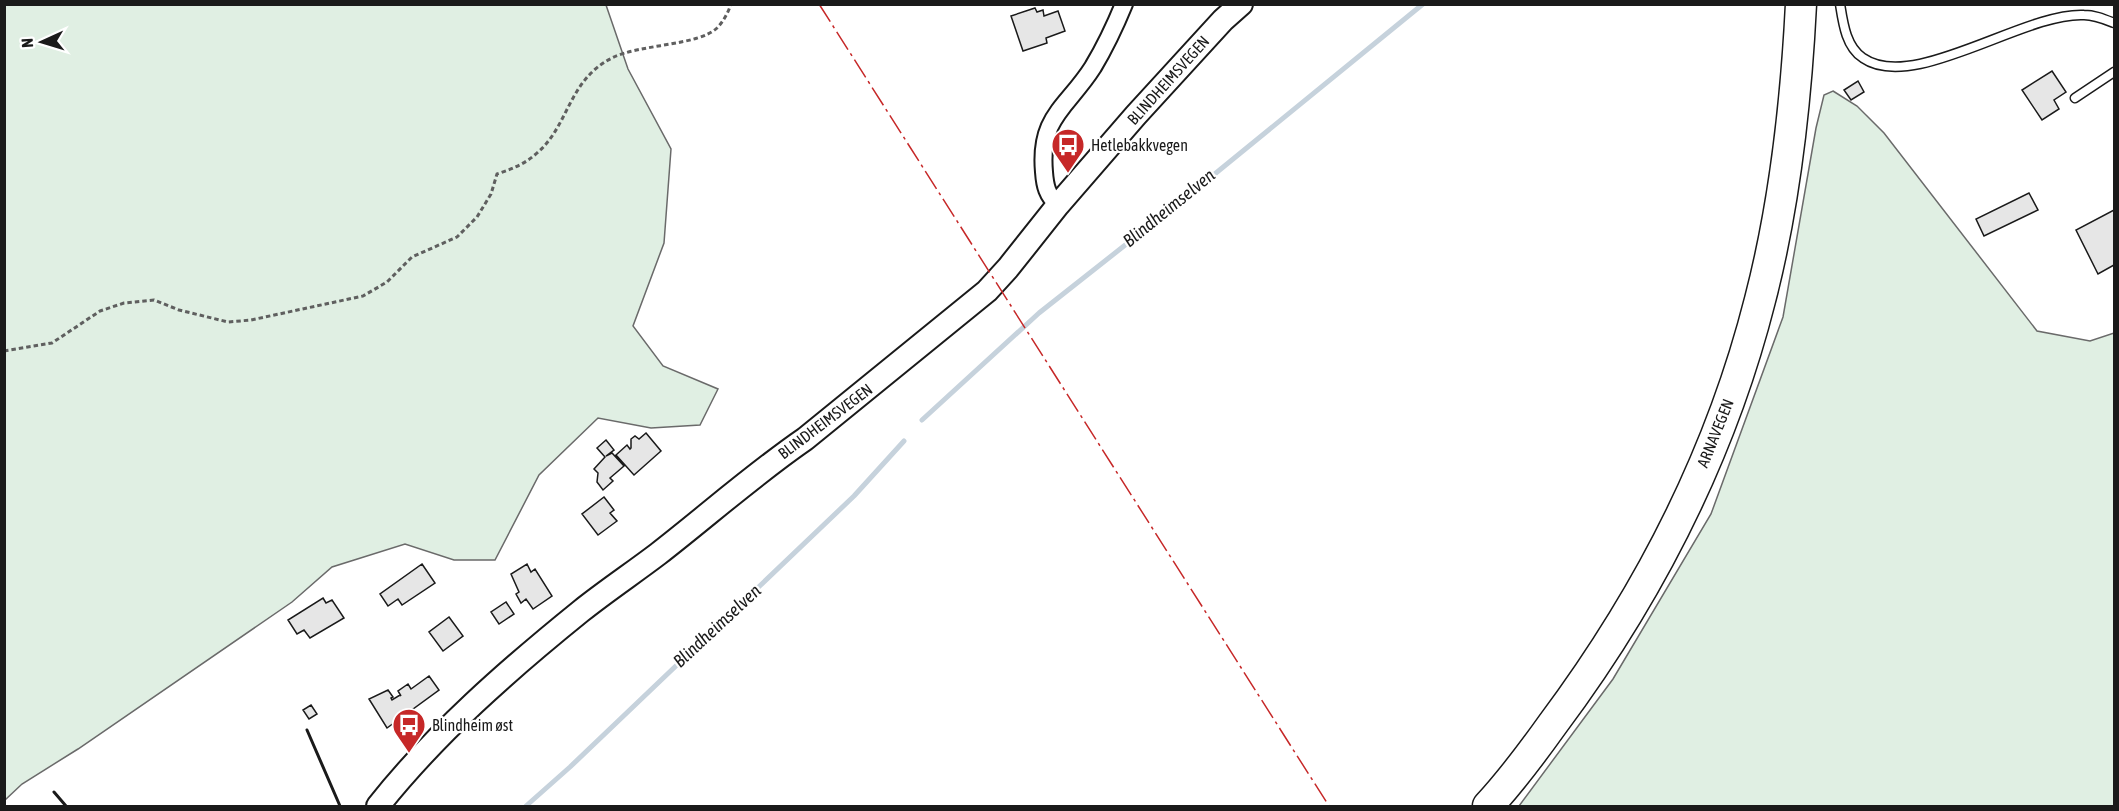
<svg xmlns="http://www.w3.org/2000/svg" width="2119" height="811" font-family="'Asap Condensed',sans-serif">
<rect width="100%" height="100%" fill="#fff"/>
<path fill="#e0efe3" stroke="#6a6a6a" stroke-width="1.5" d="M5 4 606 5 628 69 671 149 664 243 633 326 663 366 718 389 700 425 651 428 598 418 539 475 495 560H454L405 544 332 567 292 602 78 749 22 784 5 800Z
M1833 91 1857 106 1884 133 2037 331 2090 341 2114 333V806H1519L1613 679 1711 514 1783 317 1816 128 1824 95Z"/>
<g fill="none" stroke-linecap="round" stroke-linejoin="round">
<path stroke="#c6d2dc" stroke-width="5" d="M922 420 1039 313 1200 186 1423 4
M526 806 570 767 854 496 904 441"/>
</g>
<path fill="#e6e6e6" stroke="#1a1a1a" stroke-width="1.5" d="M1035 8 1037 12 1043 10 1044 16 1058 11 1065 31 1046 38 1047 43 1023 51 1011 16Z
M2052 71 2066 92 2054 100 2059 109 2042 120 2022 90Z
M1858 81 1864 92 1851 100 1844 90Z
M2029 193 2038 210 1984 236 1976 219Z
M2114 210V265L2098 274 2076 230Z
M646 433 661 451 634 475 616 455 627 445 630 449 631 448V439L635 436 639 439Z
M606 440 614 450 606 456 612 453 624 466 610 478 613 481 603 490 597 482 598 473 594 469 605 457 597 448Z
M604 497 614 510 610 513 617 521 598 535 582 514Z
M422 564 435 583 402 605 398 599 388 606 380 594Z
M527 564 531 572 535 569 552 596 533 609 526 599 521 603 516 594 519 592 511 574Z
M323 598 326 603 332 600 344 618 310 638 304 630 297 634 288 620Z
M506 602 514 614 499 624 491 612Z
M449 617 463 636 443 651 429 632Z
M429 676 439 690 387 728 369 699 388 690 393 697 391 698 392 700 400 695 401 696 398 691 408 684 411 689Z
M311 705 317 714 309 719 303 710Z"/>
<g fill="none" stroke-linecap="round" stroke-linejoin="round">
<g stroke="#1a1a1a" stroke-width="11">
<path id="lane" d="M1840 4C1843 23 1846 47 1863 58 1913 93 2024 12 2084 15 2095 15 2104 19 2114 23
M2075 98 2114 72"/>
</g>
<g stroke="#1a1a1a" stroke-width="20">
<path id="street" d="M1058 205C1047 195 1045 186 1044 172 1039 116 1067 108 1093 67 1105 47 1115 26 1124 4"/>
</g>
<g stroke="#1a1a1a" stroke-width="26">
<path id="secondary" d="M378 806C436 733 508 670 581 611 606 591 633 573 658 554 707 516 754 474 805 439L987 291 1008 268 1058 205 1136 115 1223 20 1241 4"/>
</g>
<g stroke="#1a1a1a" stroke-width="33">
<path id="highway" d="M1488 806C1511 781 1532 753 1552 725 1647 598 1721 454 1760 300 1785 204 1796 104 1801 4"/>
</g>
<path stroke="#5f5f5f" stroke-width="3" stroke-dasharray="4.5 3" stroke-linecap="butt" d="M4 351 52 343 100 311 124 303 154 300 179 310 228 322 251 320 363 296 387 282 412 257 457 237 477 217 491 194 497 174C512 169 525 164 537 153 569 126 568 80 612 58 639 44 698 46 717 28 723 22 728 13 731 4"/>
<use href="#lane" stroke="#fff" stroke-width="8"/>
<use href="#street" stroke="#fff" stroke-width="16"/>
<use href="#secondary" stroke="#fff" stroke-width="22"/>
<use href="#highway" stroke="#fff" stroke-width="30"/>
<path stroke="#1a1a1a" stroke-width="3" d="M307 730 340 806
M54 792 66 806"/>
<path stroke="#c62828" stroke-width="1.5" stroke-dasharray="21 4.5 3 4.5" stroke-linecap="butt" d="M819 4 1329 806"/>
</g>
<defs>
<g id="bus-pin" transform="scale(1.725)"><path d="M0 17L-7.5 6A9.5 9.5 0 1 1 7.5 6Z" fill="#c62828" stroke="#fff"/><path d="M-5-6H5V4H4V6H2V4H-2V6H-4V4H-5ZM-3.5-4V0h7V-4ZM-3.5 1.2v1.5H-2V1.2ZM2 1.2v1.5H3.5V1.2Z" fill="#fff"/></g>
</defs>
<g fill-rule="evenodd">
<use href="#bus-pin" x="1068" y="145"/>
<use href="#bus-pin" x="409" y="725"/>
</g>
<g text-anchor="middle" stroke-width="4.5" stroke-linejoin="round" paint-order="stroke">
<g font-size="16" fill="#1a1a1a" stroke="#fff">
<text transform="translate(1168 80) rotate(-48)" y="6">BLINDHEIMSVEGEN</text>
<text transform="translate(825 421) rotate(-37)" y="6">BLINDHEIMSVEGEN</text>
<text transform="translate(1715 433) rotate(-68)" y="6">ARNAVEGEN</text>
</g>
<g font-size="16" fill="#1a1a1a" stroke="#fff" text-anchor="start">
<text x="1091" y="151">Hetlebakkvegen</text>
<text x="432" y="731">Blindheim øst</text>
</g>
<g font-size="18" font-style="italic" fill="#1a1a1a" stroke="#fff">
<text transform="translate(1169 208) rotate(-39)" y="6">Blindheimselven</text>
<text transform="translate(717 626) rotate(-43)" y="6">Blindheimselven</text>
</g>
</g>
<rect width="2119" height="811" fill="none" stroke="#1a1a1a" stroke-width="12"/>
<g transform="translate(42 42) rotate(266)" stroke="#ffffff" stroke-width="4.5" paint-order="stroke">
<path d="M0-4.5L10 22L0 15L-10 22Z" fill="#1a1a1a"/>
<text y="-9" font-size="16" font-weight="bold" text-anchor="middle" fill="#1a1a1a">N</text>
</g>
</svg>
